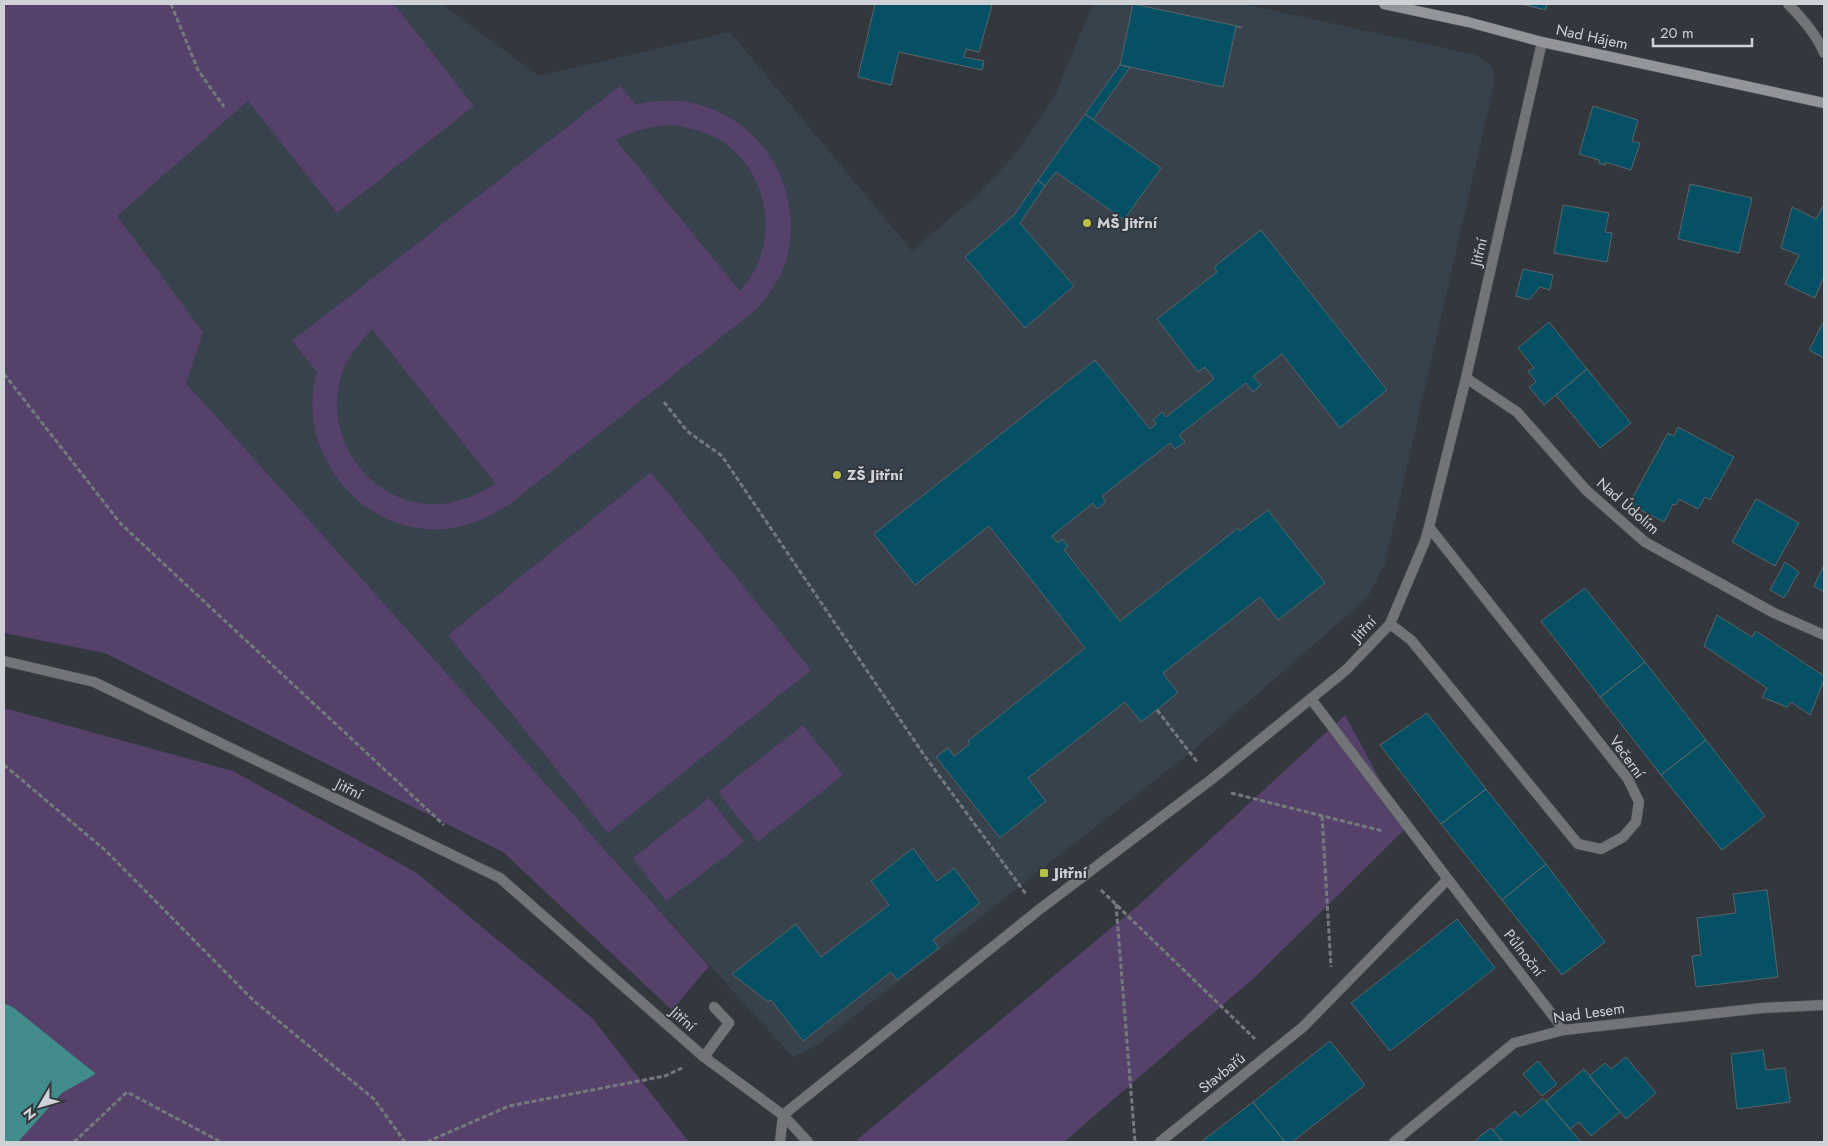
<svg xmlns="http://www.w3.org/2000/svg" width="1828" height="1146" font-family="Jost,sans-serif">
<rect width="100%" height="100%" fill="#32383e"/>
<path fill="#38424d" d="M52 4H442L539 76 730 32 912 251 978 194 1013 157 1036 125 1056 93 1093 4H1244L1476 55 1491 66 1494 75V85L1385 563 1367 598 1190 753 816 1046 793 1057 468 700 186 383 4 49Z"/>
<path fill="#554169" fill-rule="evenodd" d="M4 4H394L474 106 337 213 248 101 117 216 203 332 186 383 709 966 672 1010 503 852 105 653 4 633Z
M620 86 636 105C732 80 813 170 785 264 779 281 768 295 757 309L510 504C495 513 480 522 462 526 373 548 292 458 317 372L292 341ZM673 125C686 127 698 130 710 135 756 156 775 209 761 255 757 269 749 280 740 291L616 140C634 130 652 126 673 125ZM372 329 495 483V484C483 491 471 498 457 501 388 520 324 452 339 384 343 362 357 345 372 329Z
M651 472 811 670 608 833 448 635Z
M4 708 233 771 417 873 593 1019 689 1142H18L62 1093 96 1074 14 1008 4 1003Z
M1345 715 1406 828 1254 978 1064 1142H858L857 1140 1140 904Z
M803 725 843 775 758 842 718 792Z
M709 798 744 842 666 901 633 858Z"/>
<path fill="#438c8c" d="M4 1003 14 1008 96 1074 62 1093 18 1142H4Z"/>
<path fill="#055064" stroke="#5b6569" d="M875 4H985L992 5 979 52 966 49 964 57 984 61 982 70 899 52 891 85 858 77Z
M1133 4 1242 27V28L1236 27 1223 87 1120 65Z
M1521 4H1547L1546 10Z
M1120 65 1130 67 1093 120 1085 114Z
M1593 106 1638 120 1632 141 1640 143 1631 170 1605 162V165L1599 163V160L1579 154Z
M1085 114 1161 168 1124 220 1056 172 1045 186 1038 180Z
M1038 180 1045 186 1020 223 1074 286 1025 328 965 257 1014 215Z
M1690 184 1752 198 1739 253 1678 239Z
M1824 204V276L1815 298 1785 284 1799 255 1781 248 1792 207 1816 219Z
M1563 205 1609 213 1605 232 1612 233 1607 262 1554 253Z
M1261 230 1387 390 1340 428 1282 354 1253 376 1261 385 1253 392 1246 383 1179 435 1185 442 1175 449 1170 443 1102 496 1106 502 1097 509 1093 503 1052 536 1058 543 1062 539 1068 546 1064 550 1120 621 1238 528 1240 531 1268 510 1325 583 1278 620 1260 597 1163 673 1178 693 1141 722 1125 702 1028 778 1046 801 1000 838 936 757 948 748 954 756 970 744 968 741 1085 648 989 526 915 585 874 534 1095 360 1150 429 1156 424 1153 420 1162 412 1166 417 1214 379 1205 367 1198 372 1157 319 1217 272 1214 267Z
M1523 269 1553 275 1550 290 1540 287 1529 300 1516 296Z
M1824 321V358L1809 350Z
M1549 322 1587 369 1544 405 1529 387 1536 382 1528 371 1534 368 1518 348Z
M1587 369 1631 423 1600 448 1556 395Z
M1678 427 1734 457 1710 500 1705 497 1698 509 1679 499 1676 505 1673 504 1664 522 1629 504 1668 433 1674 436Z
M1756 499 1799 523 1775 566 1732 542Z
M1785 562 1799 572 1784 598 1770 590Z
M1824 565V592L1814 586Z
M1585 588 1645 662 1600 697 1541 621Z
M1717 615 1752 637 1756 631 1824 676V680L1810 715 1791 702 1787 707 1762 697 1767 688 1704 646Z
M1645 662 1706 740 1661 775 1600 697Z
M1427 713 1486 789 1441 824 1380 745Z
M1706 740 1765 816 1722 850 1661 775Z
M1486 789 1546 864 1502 900 1441 824Z
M913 848 937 881 954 868 980 903 933 940 939 948 897 980 891 972 803 1041 771 1000 768 1002 732 974 796 924 821 957 889 905 871 881Z
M1546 864 1605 942 1562 975 1502 900Z
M1767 890 1778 977 1696 987 1692 956 1701 955 1697 918 1736 913 1733 894Z
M1457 919 1495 968 1390 1051 1351 1003Z
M1330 1041 1365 1085 1292 1142H1285L1253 1102Z
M1763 1050 1766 1070 1785 1068 1790 1102 1737 1109 1731 1054Z
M1626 1057 1656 1093 1626 1119 1589 1076 1605 1063 1611 1069Z
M1538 1061 1557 1084 1542 1096 1523 1074Z
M1584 1069 1620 1112 1591 1136 1579 1122 1570 1129 1546 1101Z
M1543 1098 1581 1142H1503L1493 1130 1515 1111 1520 1117Z
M1253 1102 1285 1142H1201Z
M1491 1128 1503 1142H1474L1480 1137V1136Z"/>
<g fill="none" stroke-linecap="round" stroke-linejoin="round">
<g stroke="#4e5459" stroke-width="11">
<path id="lane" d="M1311 699 1460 895
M1303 1027 1448 879
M704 1057 729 1023 714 1007"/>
</g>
<g stroke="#4e5459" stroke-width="11">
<path id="street" d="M1788 4C1802 18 1817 35 1824 53
M1466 378 1517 412 1586 490 1645 542 1774 613 1824 635
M1390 624 1411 640 1578 844 1601 849 1623 837 1636 822 1639 802 1628 779 1429 527
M4 661 94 682 500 878 704 1057 783 1115 808 1142
M1460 895 1564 1030
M783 1115 1040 909 1212 779 1346 670 1390 624 1425 541 1429 527 1466 378 1542 42
M780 1142 783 1115
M1160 1142 1303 1027
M1394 1142 1514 1043 1564 1030 1762 1008 1824 1005"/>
</g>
<g stroke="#4e5459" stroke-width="11">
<path id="secondary" d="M1384 4 1468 22 1542 42 1824 103"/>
</g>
<path stroke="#74797e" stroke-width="3" stroke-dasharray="5 2.5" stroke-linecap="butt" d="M171 4 198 70 224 107
M4 374 121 524 444 825
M664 402 687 431 722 456 924 755 1026 894
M1157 710 1198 763
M4 765 105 850 254 1001 374 1099 405 1142
M1231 793 1383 831
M1322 816 1331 967
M1101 890 1255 1039
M1116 904 1135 1142
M74 1142 127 1092 221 1142
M427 1142 509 1106 665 1076 682 1068"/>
<use href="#lane" stroke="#737477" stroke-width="10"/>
<use href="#street" stroke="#737477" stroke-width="10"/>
<use href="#secondary" stroke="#94959b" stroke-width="10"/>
</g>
<g fill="#bac046" stroke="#32383e" stroke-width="2">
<circle cx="1087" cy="223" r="5"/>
<circle cx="837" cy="475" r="5"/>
<rect x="1039" y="868" width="10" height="10" rx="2.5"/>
</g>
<g text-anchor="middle" stroke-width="4" stroke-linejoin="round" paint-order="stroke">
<g font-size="15" fill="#ced1d5" stroke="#32383e">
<text transform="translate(1592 37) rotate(12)" y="5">Nad Hájem</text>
<text transform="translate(1479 252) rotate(-77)" y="5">Jitřní</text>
<text transform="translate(1628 506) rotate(41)" y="5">Nad Údolím</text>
<text transform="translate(1364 629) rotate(-47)" y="5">Jitřní</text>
<text transform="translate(1627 757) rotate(54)" y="5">Večerní</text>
<text transform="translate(349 789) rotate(26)" y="5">Jitřní</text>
<text transform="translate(1524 953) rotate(52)" y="5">Půlnoční</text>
<text transform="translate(1589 1013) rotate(-8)" y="5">Nad Lesem</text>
<text transform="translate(683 1019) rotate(41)" y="5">Jitřní</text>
<text transform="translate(1222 1073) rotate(-39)" y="5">Stavbařů</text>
</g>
<g font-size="15" font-weight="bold" fill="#ced1d5" stroke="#32383e" text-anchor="start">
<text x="1097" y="228">MŠ Jitřní</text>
<text x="847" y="480">ZŠ Jitřní</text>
<text x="1054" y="878">Jitřní</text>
</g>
</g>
<rect width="1828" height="1146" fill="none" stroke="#ced1d5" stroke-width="10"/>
<g transform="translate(40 1106) rotate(232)" stroke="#32383e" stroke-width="4" paint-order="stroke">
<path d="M0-4L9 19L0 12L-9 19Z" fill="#ced1d5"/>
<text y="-8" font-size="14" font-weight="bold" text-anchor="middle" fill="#ced1d5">N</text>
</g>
<path d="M1653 38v8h99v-8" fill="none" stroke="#ced1d5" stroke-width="2.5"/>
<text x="1660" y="38" font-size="15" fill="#ced1d5" stroke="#32383e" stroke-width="4" paint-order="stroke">20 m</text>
</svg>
